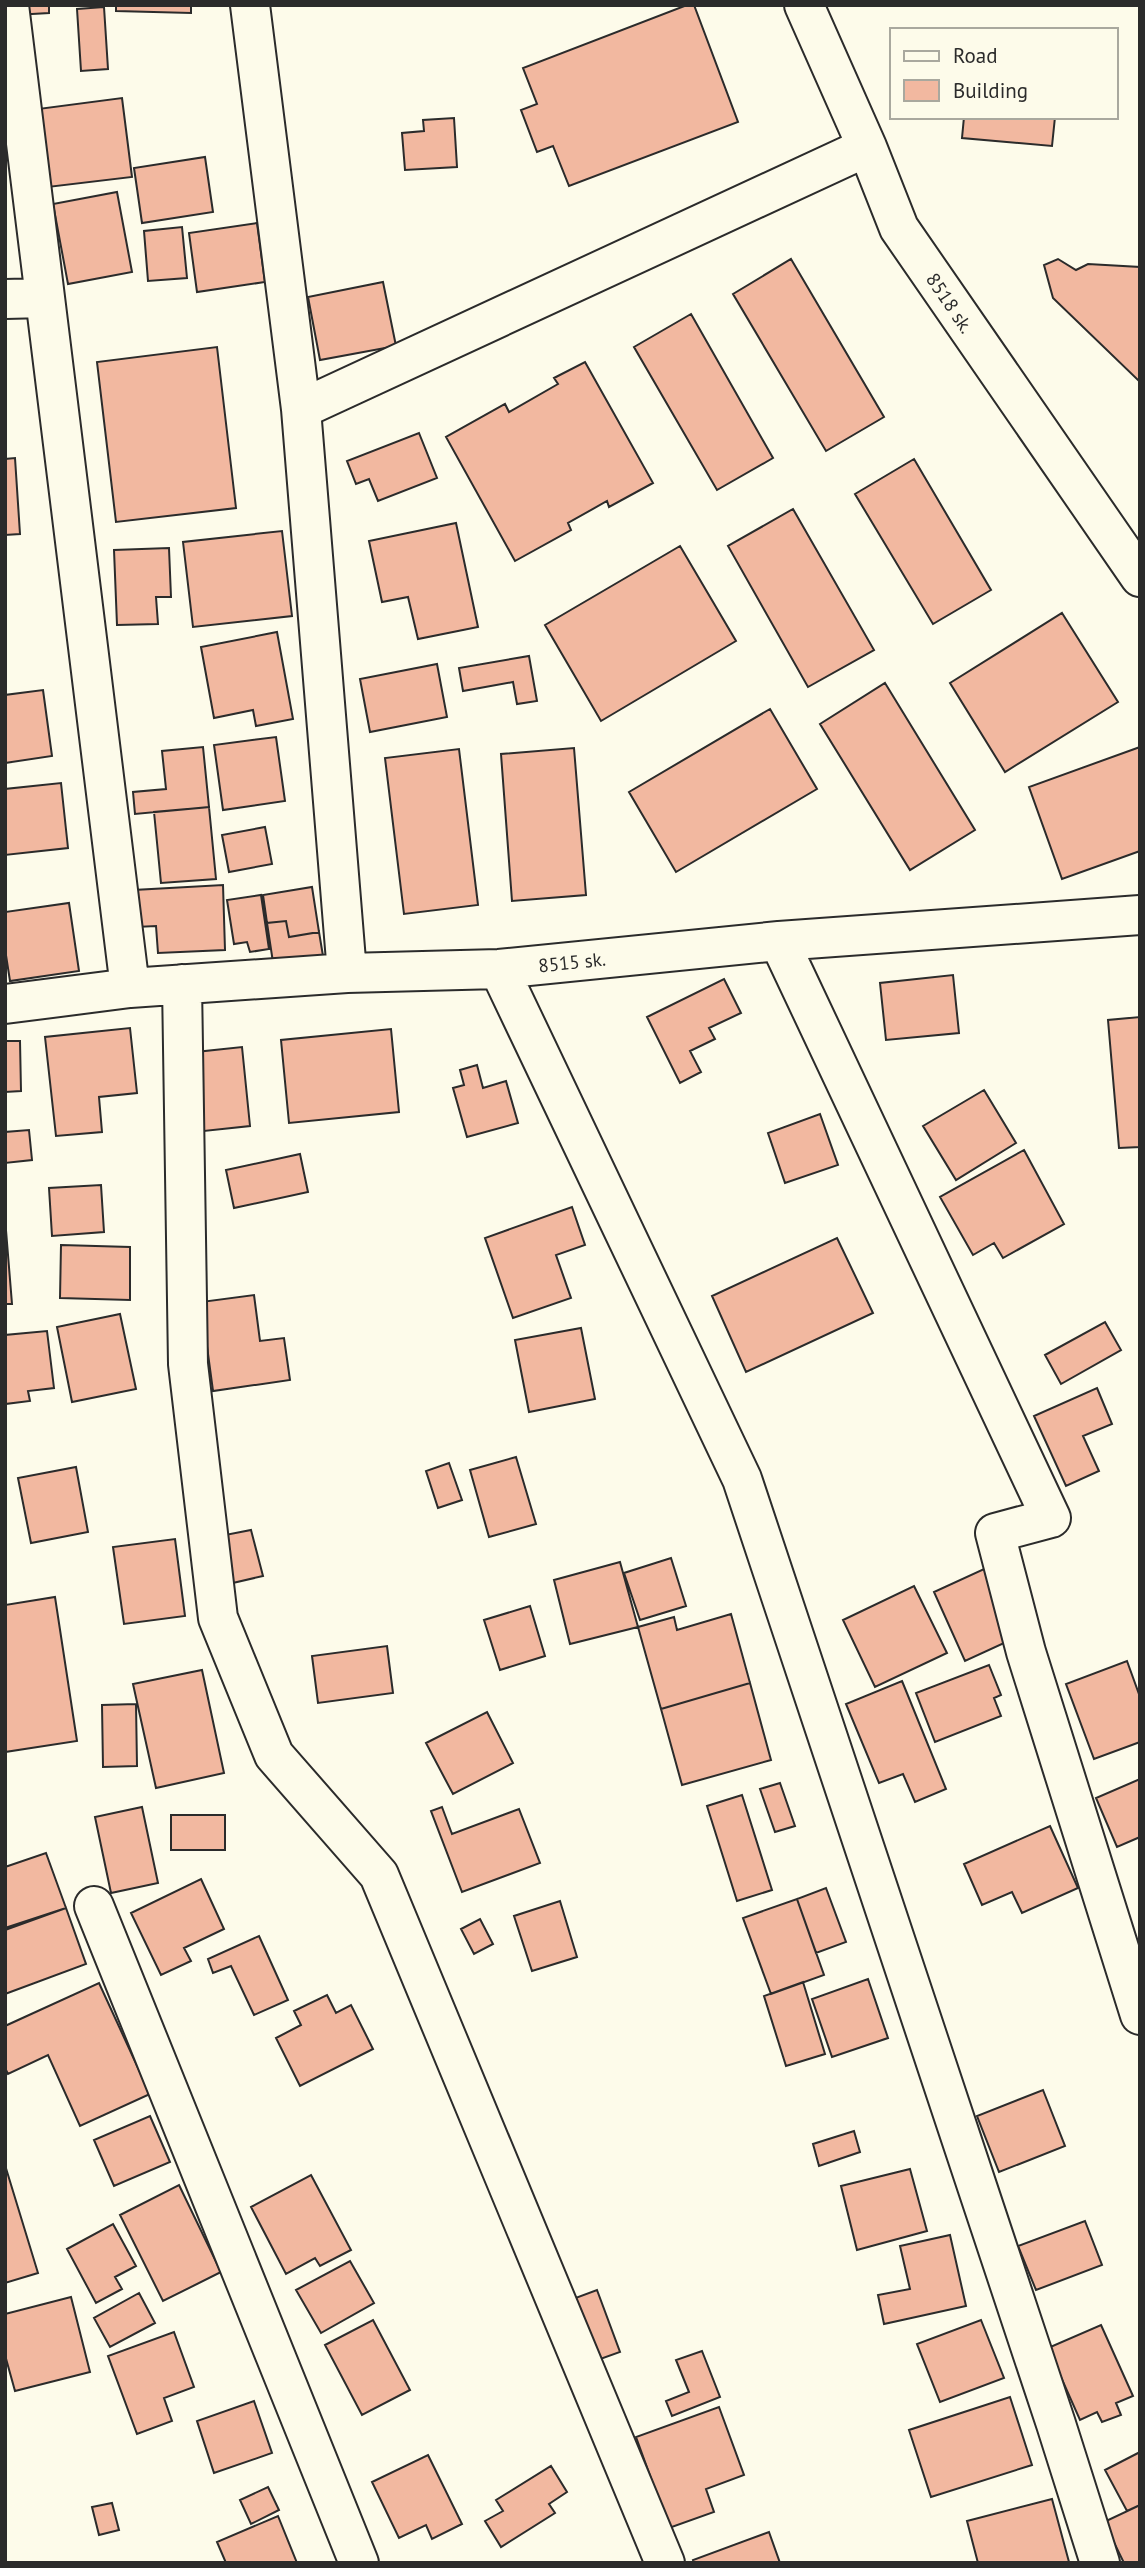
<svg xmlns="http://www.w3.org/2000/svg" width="1145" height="2568" font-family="'PT Sans',sans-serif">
<rect width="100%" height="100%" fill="#fdfbea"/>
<path fill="#f2b8a0" stroke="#2b2b2b" stroke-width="2" d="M15 5H49V13L15 15Z
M116 5H191V13L116 11Z
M687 5H694L738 122 569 186 553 146 537 152 521 110 537 104 523 68Z
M104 7 108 69 81 71 77 9Z
M122 98 132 177 48 187 38 109Z
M964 117H1055L1052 146 962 138Z
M454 118 457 167 405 170 402 133 424 131 423 120Z
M205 157 213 212 142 223 134 168Z
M117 192 132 272 68 284 53 204Z
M257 223 265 282 197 292 189 233Z
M182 227 187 278 148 281 144 231Z
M791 259 884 417 826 451 733 294Z
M1058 259 1076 270 1088 264 1140 267V382L1053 298 1044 265Z
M383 282 396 346 320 360 308 297Z
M691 314 773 458 717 490 634 347Z
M217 347 236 508 116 522 97 362Z
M585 362 653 483 609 507 607 501 568 523 571 530 515 561 446 437 505 404 509 412 558 384 554 378Z
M419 433 437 478 378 501 369 479 356 484 347 461Z
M15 458 20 534 5 535V459Z
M914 459 991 590 933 624 855 494Z
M793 509 874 650 808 687 728 546Z
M456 523 478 627 418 639 408 597 382 602 369 541Z
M282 531 292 616 193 627 183 542Z
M680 546 736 641 601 721 545 625Z
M169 548 171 597H156L158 624 117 625 114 550Z
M1062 613 1118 702 1005 772 950 683Z
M277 632 293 719 256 726 253 710 214 718 201 647Z
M529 656 537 701 517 704 513 682 463 691 459 668Z
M437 664 447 717 370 732 360 679Z
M885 683 975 830 910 870 820 724Z
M43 690 52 756 5 763V695Z
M770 709 817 789 676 872 629 792Z
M276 737 285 801 223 810 214 745Z
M203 747 209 807 135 814 133 792 166 789 162 751Z
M1140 747V851L1062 879 1029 787Z
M574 748 586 895 512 901 501 754Z
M459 749 478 905 404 914 385 758Z
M61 783 68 848 5 855V789Z
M209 807 216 879 161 883 154 812Z
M265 827 272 864 229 872 222 835Z
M223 885 225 950 158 953 156 926 136 927 134 890Z
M312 887 319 932 289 937 286 921 267 923 263 895Z
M261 895 269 949 250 952 247 942 234 944 227 900Z
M69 903 79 971 10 981 5 949V912Z
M286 921 289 937 319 932 324 962 274 969 267 923Z
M953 975 959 1033 886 1040 880 983Z
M724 979 741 1013 709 1028 715 1039 690 1051 701 1072 680 1083 647 1017Z
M1140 1017V1147L1119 1148 1108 1020Z
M130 1028 137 1093 99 1097 102 1132 56 1136 45 1037Z
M391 1029 399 1112 289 1123 281 1040Z
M5 1041H20L21 1091 5 1092Z
M242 1047 250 1126 204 1131 196 1052Z
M477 1065 483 1088 506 1081 518 1123 467 1137 453 1088 464 1085 460 1070Z
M984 1090 1016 1143 956 1180 923 1126Z
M820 1114 838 1165 785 1183 768 1133Z
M29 1130 32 1160 5 1163V1132Z
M1024 1150 1064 1224 1003 1258 994 1243 973 1255 940 1197Z
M300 1154 308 1192 234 1208 226 1170Z
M101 1185 104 1232 52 1236 49 1188Z
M572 1207 585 1245 556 1255 571 1298 513 1318 485 1238Z
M5 1218 12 1304H5Z
M837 1238 873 1313 746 1372 712 1296Z
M61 1245 130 1247V1300L60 1298Z
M254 1295 260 1341 284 1338 290 1380 213 1391 201 1302Z
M120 1314 136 1389 72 1402 57 1327Z
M1105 1322 1121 1350 1061 1384 1045 1355Z
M581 1328 595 1399 529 1412 515 1340Z
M47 1331 54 1388 28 1391 30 1401 5 1404V1335Z
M1097 1388 1112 1424 1083 1436 1099 1471 1066 1486 1034 1416Z
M516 1457 536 1524 489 1537 470 1470Z
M449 1463 462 1500 438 1508 426 1471Z
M76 1467 88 1532 31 1543 18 1478Z
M251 1530 263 1576 220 1586 225 1535Z
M175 1539 185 1616 124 1624 113 1547Z
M671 1558 686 1606 640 1620 624 1573Z
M620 1562 638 1627 570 1644 554 1580Z
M984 1569 1015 1638 965 1661 934 1592Z
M914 1586 947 1653 875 1687 843 1620Z
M55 1597 77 1741 5 1752V1605Z
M530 1606 545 1656 500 1670 484 1620Z
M731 1614 750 1683 661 1709 638 1627 674 1617 677 1630Z
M387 1646 393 1693 318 1703 312 1656Z
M1127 1661 1140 1697V1742L1094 1759 1066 1684Z
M989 1665 1001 1695 994 1698 1001 1716 935 1742 916 1693Z
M202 1670 224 1773 156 1788 133 1684Z
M902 1681 946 1789 915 1802 903 1774 879 1783 846 1704Z
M750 1683 771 1760 682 1785 661 1709Z
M136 1704 137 1766 103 1767 102 1705Z
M487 1712 513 1763 453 1794 426 1743Z
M1140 1779V1837L1117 1847 1096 1798Z
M780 1783 795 1826 775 1832 760 1789Z
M742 1795 772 1890 737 1901 707 1806Z
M142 1807 158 1883 111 1893 95 1817Z
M442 1807 452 1834 519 1809 540 1863 462 1892 431 1811Z
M171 1815H225V1850H171Z
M1050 1826 1078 1888 1022 1913 1012 1892 982 1905 964 1864Z
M46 1853 66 1908 5 1928V1867Z
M201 1879 224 1929 184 1948 191 1961 161 1975 131 1913Z
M826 1888 846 1942 816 1953 797 1899Z
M797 1899 824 1975 771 1994 743 1918Z
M560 1901 577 1957 532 1971 514 1916Z
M66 1908 86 1964 5 1994V1930Z
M480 1919 493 1944 474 1954 461 1929Z
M259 1936 288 2000 254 2015 231 1966 213 1973 208 1959Z
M868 1979 888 2038 832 2057 812 1999Z
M803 1982 825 2054 786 2066 764 1996Z
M99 1983 150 2094 80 2126 48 2055 8 2074 5 2068V2026Z
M327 1995 336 2013 351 2005 373 2049 300 2086 276 2038 301 2025 294 2011Z
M1043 2090 1065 2146 999 2172 977 2116Z
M150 2116 170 2162 114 2186 94 2140Z
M854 2131 860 2152 819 2166 813 2144Z
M5 2165 38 2273 5 2283Z
M910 2169 927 2231 857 2250 841 2186Z
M311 2175 351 2250 320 2266 315 2258 286 2274 251 2207Z
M179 2185 221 2272 163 2301 120 2215Z
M1085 2221 1102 2265 1036 2290 1018 2246Z
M113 2224 136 2266 115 2277 122 2289 96 2303 67 2249Z
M950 2235 966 2306 884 2324 878 2295 910 2289 900 2246Z
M350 2261 374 2303 321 2333 296 2290Z
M597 2290 620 2352 592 2362 570 2300Z
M139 2293 155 2323 110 2347 94 2318Z
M71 2297 90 2372 15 2391 5 2355V2314Z
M373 2320 410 2390 362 2415 325 2345Z
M981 2320 1004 2378 940 2402 917 2344Z
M1101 2325 1133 2396 1116 2403 1121 2415 1102 2422 1097 2412 1080 2420 1048 2348Z
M174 2332 194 2387 164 2398 172 2421 137 2434 108 2356Z
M702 2351 720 2397 672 2416 666 2401 689 2392 676 2360Z
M1010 2397 1032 2465 931 2497 909 2430Z
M254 2401 272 2453 214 2473 197 2421Z
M719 2407 744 2475 706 2489 714 2512 669 2528 636 2437Z
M1140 2452V2505L1127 2511 1105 2470Z
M428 2455 462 2524 432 2539 426 2525 399 2538 372 2482Z
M551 2466 567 2492 549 2504 555 2513 501 2547 485 2521 503 2511 496 2500Z
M268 2487 279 2510 251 2524 240 2500Z
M1052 2499 1069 2562 978 2563 967 2521Z
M112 2503 119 2530 99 2535 92 2507Z
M1140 2505V2563H1124L1104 2522Z
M278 2516 297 2563H226L217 2542Z
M769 2532 780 2563H694L693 2560Z"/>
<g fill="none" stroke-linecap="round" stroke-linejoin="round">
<g stroke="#2b2b2b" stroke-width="42">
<path id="minor" d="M9 5 130 988
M250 5 301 409 347 973
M804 5 867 147 899 228 1140 577
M5 299 45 298
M301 409 867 147
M779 941 1051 1518 995 1533 1026 1652 1140 2015
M499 969 742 1479 1056 2424 1100 2563
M182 984 188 1364 218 1618 274 1755 379 1875 665 2563
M5 1004 130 988 347 973 499 969 779 941 1140 915
M94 1906 359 2563"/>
</g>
<use href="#minor" stroke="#fdfbea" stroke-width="38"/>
</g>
<g text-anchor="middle" stroke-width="5" stroke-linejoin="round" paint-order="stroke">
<g font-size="19" fill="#2b2b2b" stroke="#fdfbea">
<text transform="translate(950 303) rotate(56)" y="7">8518 sk.</text>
<text transform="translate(572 962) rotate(-6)" y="7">8515 sk.</text>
</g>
</g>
<rect width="1145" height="2568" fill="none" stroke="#2b2b2b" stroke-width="14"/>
<rect x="890" y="28" width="228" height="91" fill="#fdfbea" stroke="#a9a89e" stroke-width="2"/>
<rect x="904" y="51" width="35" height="10" fill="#fdfbea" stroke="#a9a89e" stroke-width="2"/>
<text x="953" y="63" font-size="21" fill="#2b2b2b">Road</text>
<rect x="904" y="80" width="35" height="21" fill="#f2b8a0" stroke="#a9a89e" stroke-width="2"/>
<text x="953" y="98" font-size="21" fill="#2b2b2b">Building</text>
</svg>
